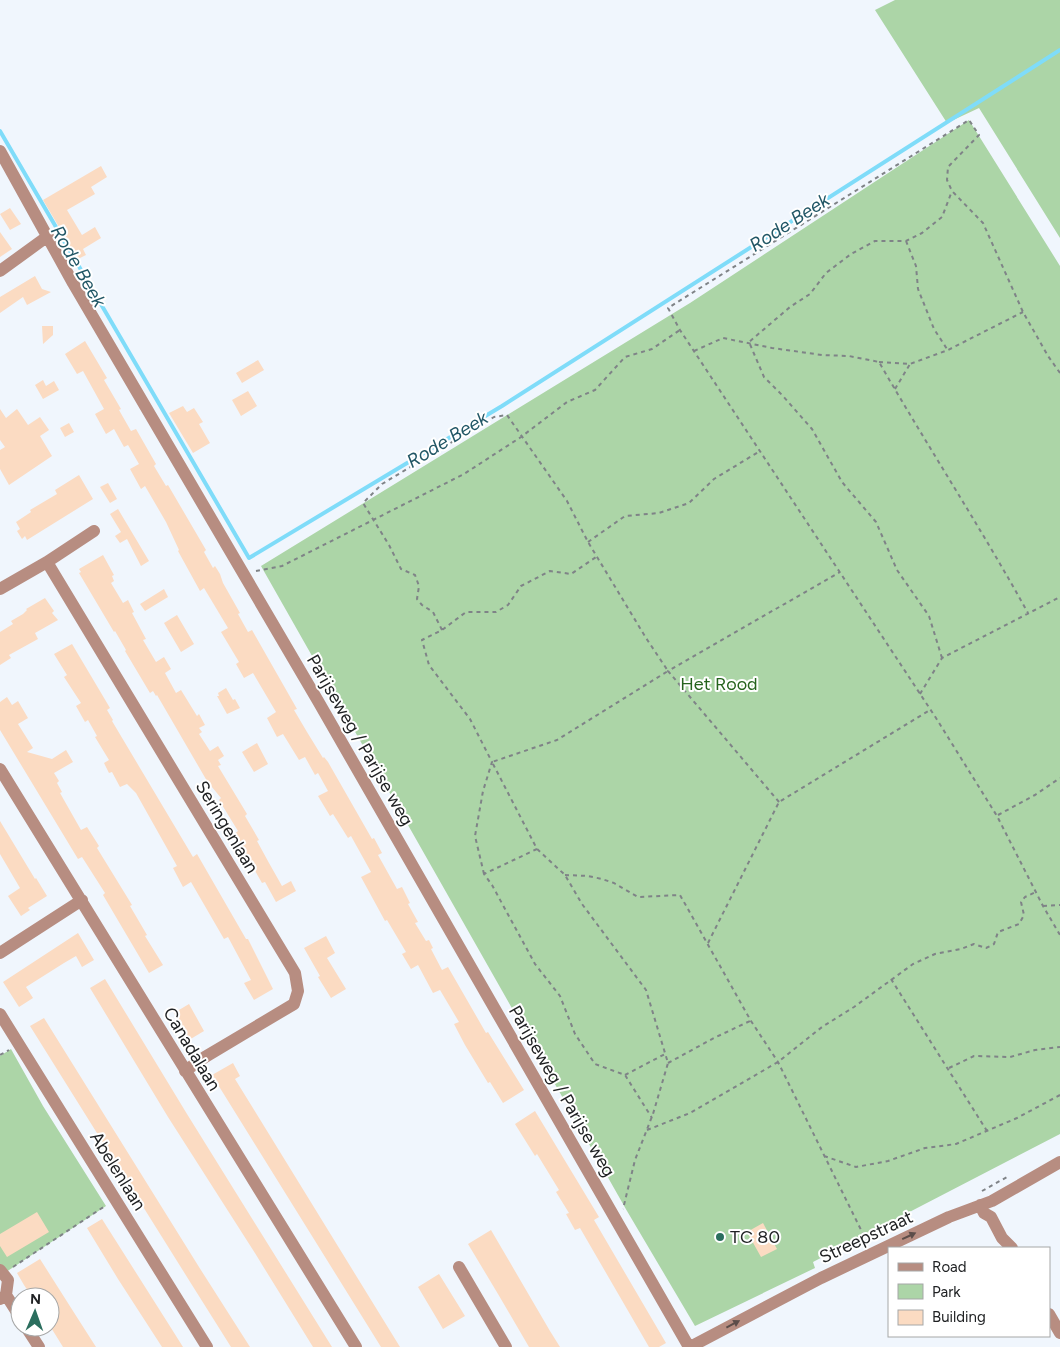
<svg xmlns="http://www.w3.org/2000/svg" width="1060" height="1347" font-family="Figtree,sans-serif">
<rect width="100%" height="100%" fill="#f0f6fd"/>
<path fill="#acd5a7" d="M895 0H1060V238L979 108 947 123 875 10Z
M969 120 1060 266V1134L813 1262 815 1268 695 1326 627 1211 261 566 690 303Z
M11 1049 43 1106 106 1206 0 1276V1056Z"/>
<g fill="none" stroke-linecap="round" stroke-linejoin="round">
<path stroke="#7fdcf9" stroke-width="4" d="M0 131 249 558 502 406 1060 50"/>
</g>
<path fill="#fbdbc2" d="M101 166 107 177 91 187 95 194 67 210 82 235 95 227 101 238 83 249 86 255 78 259 43 200Z
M10 208 21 224 10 230 0 214Z
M0 232 12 249 0 257Z
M35 276 42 289 51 292 27 305 23 297 0 313V297Z
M42 326H53V335L43 344Z
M85 341 107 378 104 380 121 409 119 410 131 431 136 429 156 464 154 466 166 486 168 485 206 550 204 552 213 568 215 566 220 574 223 583 240 613 238 614 248 632 252 630 297 709 294 710 307 732 323 758 324 757 328 762 372 839 374 838 382 853 378 855 397 889 402 887 410 903 408 904 418 922 415 923 426 941 429 940 433 948 431 949 442 970 448 967 486 1033 488 1032 524 1090 503 1103 490 1082 488 1083 465 1045 454 1024 459 1022 440 990 433 993 418 965 411 969 402 954 406 952 387 920 385 921 361 877 371 872 351 836 348 838 333 814 330 816 318 796 328 791 318 773 315 775 305 757 299 760 283 734 277 737 267 718 276 712 253 673 244 678 236 664 239 662 221 632 228 628 204 588 200 591 178 551 179 550 166 522 145 486 141 489 130 469 139 464 128 445 124 447 114 429 106 434 95 414 104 409 83 371 77 374 65 354Z
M258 360 264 370 242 383 236 373Z
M43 380 46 386 54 381 59 390 43 399 35 385Z
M248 391 257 406 241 416 232 400Z
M183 406 187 412 194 408 203 422 199 424 210 443 193 453 169 413Z
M0 409 6 418 17 409 28 425 40 417 49 430 40 436 52 456 9 485 0 469V450L5 447 0 440Z
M69 423 74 432 65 437 60 428Z
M79 475 93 499 27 540 25 536 22 539 17 531 20 529 16 522 31 512 30 510 57 494 55 490Z
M108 483 117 499 110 503 100 487Z
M118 509 149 561 141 566 127 539 120 543 115 536 121 532 110 514Z
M103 555 114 575 112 576 114 581 111 583 123 603 128 600 134 612 132 613 146 639 143 640 156 662 164 657 171 669 165 673 176 693 181 690 197 716 199 714 205 725 199 728 202 732 199 734 210 751 218 746 224 756 218 760 221 765 218 766 247 814 245 816 259 840 257 841 269 863 282 886 291 881 296 891 276 902 265 882 262 883 234 834 238 831 219 800 221 798 207 781 157 695 156 696 153 691 150 693 125 651 126 650 115 631 114 632 79 573 81 572 79 569Z
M164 589 168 597 145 611 140 604Z
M45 598 54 611 52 613 58 620 35 633 38 639 9 655 11 658 0 665V632L13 624 11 621 23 614 27 610 26 609Z
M177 615 194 644 181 652 164 623Z
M72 644 110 708 107 710 113 720 112 721 193 857 197 854 246 939H248L273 989 254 1000 244 983 251 980 228 937 224 939 191 882 183 887 173 868 177 866 136 793 127 784 120 787 112 772 109 773 104 763 109 760 95 737 97 736 88 720 85 722 76 706 81 703 64 677 67 675 54 654Z
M226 688 233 700 235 699 240 708 227 714 217 696H219L218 693Z
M7 697 12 705 18 701 28 718 18 724 33 748 27 752 52 759 66 750 73 762 54 773 59 781 57 783 62 792 60 793 81 830 87 827 99 846 97 848 132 905 130 906 147 935 145 936 163 965 149 973 103 895 105 893 82 857 78 859 0 730V702Z
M257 743 268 764 254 772 242 752Z
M0 821 35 879 36 878 47 896 28 908 30 910 21 916 8 896 20 888 0 854Z
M78 933 94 960 82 967 76 956 64 963 26 987 33 998 19 1007 3 982Z
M326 936 335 953 327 958 346 989 331 998 318 977 320 976 304 948Z
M105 979 187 1114 332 1347H313L253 1250 168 1117 90 988Z
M189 1004 204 1031 189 1040 174 1013Z
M44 1018 199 1267 250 1347H231L192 1285 30 1026Z
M233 1063 240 1076 235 1079 400 1347H381L220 1088 212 1075Z
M535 1111 599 1217 594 1220 666 1343 659 1347H649L580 1228 575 1230 566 1214 569 1213 556 1192 559 1190 537 1154 535 1156 515 1124Z
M37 1212 49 1232 7 1257 0 1246V1234Z
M102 1219 166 1320 183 1347H162L118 1279 87 1228Z
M763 1223 777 1249 761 1257 747 1232Z
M491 1230 550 1331 560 1347H529L498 1294 468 1244Z
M40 1259 73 1311 96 1347H63L50 1326V1297H32L24 1285 17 1273Z
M439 1274 465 1316 443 1329 418 1287Z"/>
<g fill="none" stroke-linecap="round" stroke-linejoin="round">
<path stroke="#7f8387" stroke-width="2" stroke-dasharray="4 4" stroke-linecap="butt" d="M906 241 916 266 918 289 934 329 947 349
M694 351 723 338 772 348 822 355 849 356 879 362C928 447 981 528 1028 613
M879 362 910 364 948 350 1023 312
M1060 373 1048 356 1023 312 983 223 952 191 947 180 948 167 979 135 969 120 668 308 680 330 936 718 997 816 1043 906 1060 935
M895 389 910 364
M588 542 625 516 659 513 689 503 714 479 760 451
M256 571 282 566 464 474 521 437 567 402 595 390 625 357 652 349 680 330
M442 630 433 612 422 605 417 599 419 586 415 575 401 569 389 545 363 503 382 484 494 417 507 415 567 501 588 542 646 638 668 671 557 740 492 762 537 849 565 875 582 904 646 990 668 1063 653 1114 635 1160 623 1209
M942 658 929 616 897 570 876 522 842 482 812 429 783 396 764 377 749 342 790 307 810 294 826 273 851 254 875 241H906L922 233 942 217 952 191
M920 694 942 658 1060 597
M779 802 668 671 840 572
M998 815 1035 795 1060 778
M537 849 484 874 492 885 535 964 560 996 575 1034 595 1064 625 1075 652 1118
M484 874 475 836 483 791 492 762 470 719 429 665 422 640 442 630 466 612H496L508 605 521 586 550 571 571 574 596 557
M565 875 588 876 602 879 614 883 638 897 680 895 751 1021 778 1062 867 1242
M1043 906 1060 905
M708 943 779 802 930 710
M891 979 987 1131
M0 1055 9 1050
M668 1063 714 1038 750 1021
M949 1068 974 1056 1010 1057 1035 1050 1060 1047
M625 1075 665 1054
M647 1130 690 1113 778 1062 822 1027 854 1007 913 964 935 954 961 949 974 944 986 948 994 944 998 932 1019 924 1024 915 1021 902 1025 897 1036 892
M824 1156 856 1167 888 1161 925 1148 956 1144 1017 1118 1060 1095
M982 1191 1007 1177
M13 1267 105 1206"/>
<path stroke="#b78d81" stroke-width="12" d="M0 151 73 283 318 701 689 1347
M0 271 48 236
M47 562 295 973 298 991 294 1004 205 1057 185 1071
M0 589 47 562 94 531
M0 769 356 1347
M0 953 82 900
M0 1014 207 1347
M980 1205 984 1213 991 1217 1002 1238 1012 1248
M459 1267 506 1347
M0 1270 8 1280 6 1295
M0 1299 6 1295 20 1317
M1049 1314 1060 1333
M26 1327 39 1347
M690 1347 821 1278 949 1217 992 1201 1060 1162"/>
</g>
<defs><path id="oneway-solid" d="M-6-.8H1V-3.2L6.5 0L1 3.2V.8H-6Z" transform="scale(1.25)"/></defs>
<g fill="#5c4d49">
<use href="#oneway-solid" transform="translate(909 1236) rotate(-25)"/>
<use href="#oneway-solid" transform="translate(733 1324) rotate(-28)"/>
</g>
<circle fill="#2b6e5e" stroke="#fff" stroke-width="2" cx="720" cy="1237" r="5"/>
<g text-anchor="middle" stroke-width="4" stroke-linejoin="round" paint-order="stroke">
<g font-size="18" fill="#25631d" stroke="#fff">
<text x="719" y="690">Het Rood</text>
</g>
<g font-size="18" fill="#202224" stroke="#fff">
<text transform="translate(360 740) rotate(60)" y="6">Parijseweg / Parijse weg</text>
<text transform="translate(227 827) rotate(59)" y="6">Seringenlaan</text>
<text transform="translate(192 1049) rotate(59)" y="6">Canadalaan</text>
<text transform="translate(562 1091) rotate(60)" y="6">Parijseweg / Parijse weg</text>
<text transform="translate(118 1171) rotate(58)" y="6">Abelenlaan</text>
<text transform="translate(866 1237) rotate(-25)" y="6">Streepstraat</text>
</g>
<g font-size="18" fill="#202224" stroke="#fff" text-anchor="start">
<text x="730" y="1243">TC 80</text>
</g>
<g font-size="19" font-style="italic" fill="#225766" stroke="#fff">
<text transform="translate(789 222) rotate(-33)" y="7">Rode Beek</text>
<text transform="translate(79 266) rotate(60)" y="7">Rode Beek</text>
<text transform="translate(447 439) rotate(-31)" y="7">Rode Beek</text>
</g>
</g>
<rect x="888" y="1247" width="162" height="90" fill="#ffffff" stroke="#a6a7a7"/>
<rect x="898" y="1263" width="25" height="8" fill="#b78d81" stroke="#a6a7a7"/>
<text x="932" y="1272" font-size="15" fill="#202224">Road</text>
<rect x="898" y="1284" width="25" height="15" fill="#acd5a7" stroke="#a6a7a7"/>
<text x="932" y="1297" font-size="15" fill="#202224">Park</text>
<rect x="898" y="1310" width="25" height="15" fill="#fbdbc2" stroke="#a6a7a7"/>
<text x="932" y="1322" font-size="15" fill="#202224">Building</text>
<g transform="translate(35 1312) rotate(2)"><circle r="24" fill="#ffffff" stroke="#a6a7a7"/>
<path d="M0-4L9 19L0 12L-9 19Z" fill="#2b6e5e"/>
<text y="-8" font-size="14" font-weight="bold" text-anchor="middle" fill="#202224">N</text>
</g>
</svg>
